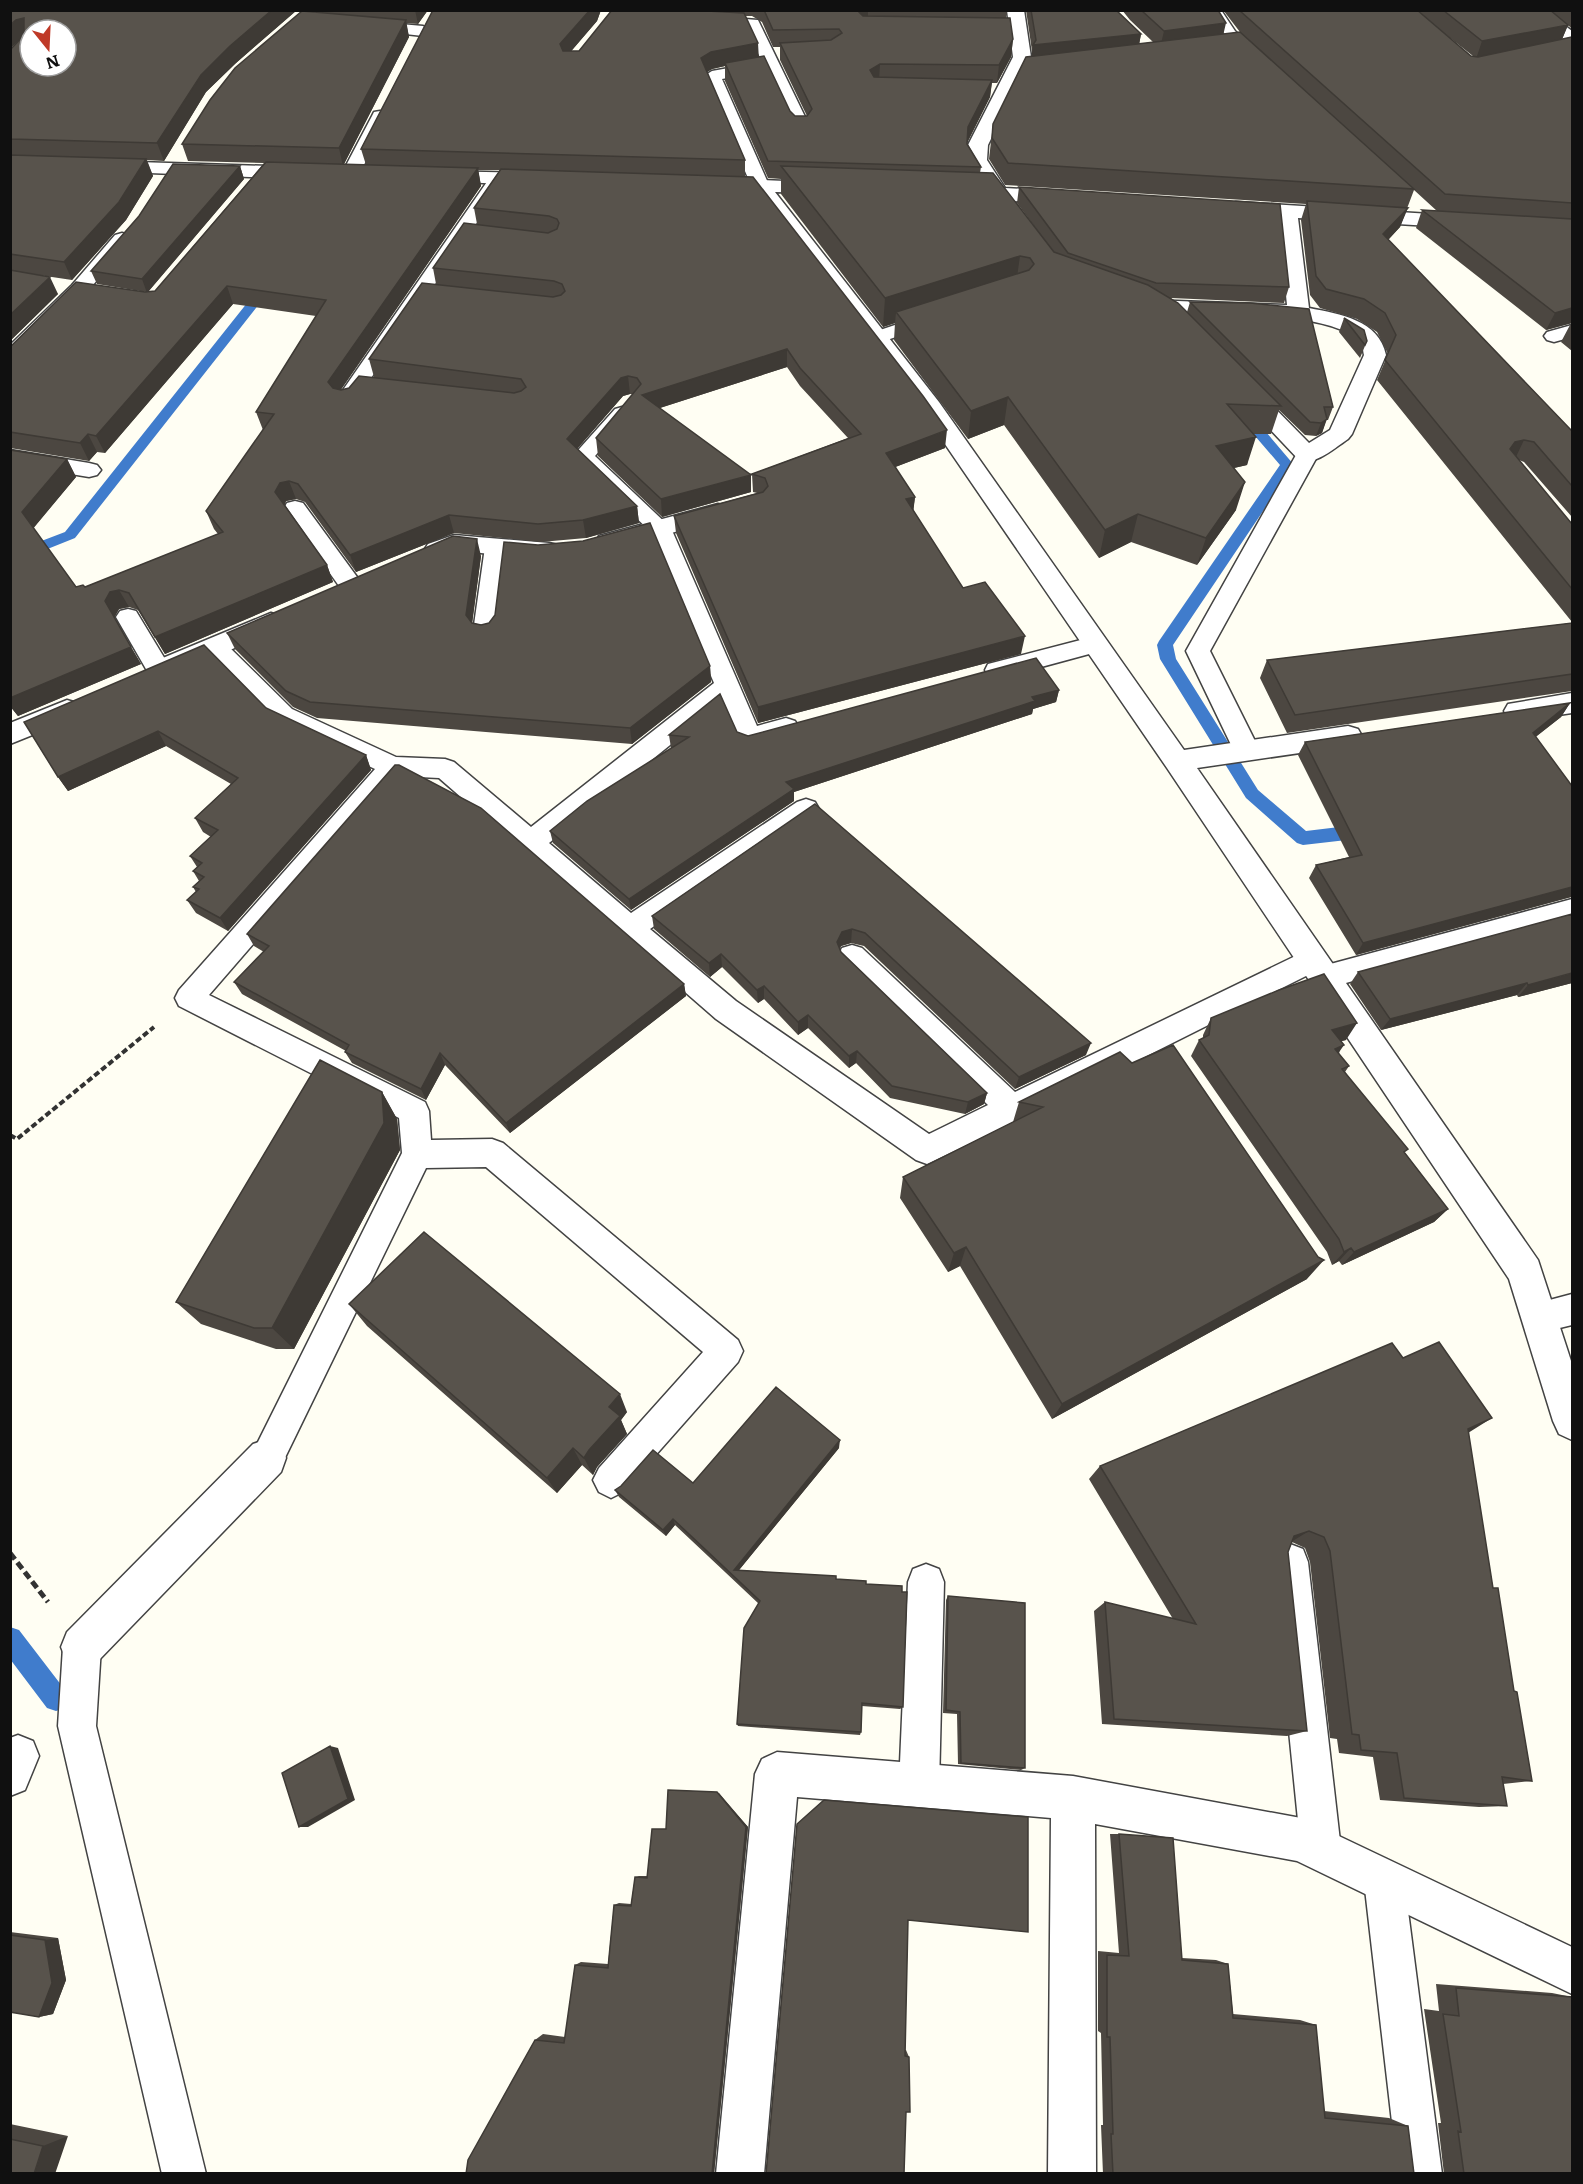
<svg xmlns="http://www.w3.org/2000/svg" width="1583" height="2184" font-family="Literata,serif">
<rect width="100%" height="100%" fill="#fffef3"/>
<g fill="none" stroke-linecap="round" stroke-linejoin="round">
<path fill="#407ccc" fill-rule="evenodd" d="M267 282 271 283 273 286 271 289 75 538 10 564V553L65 532 263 283Z
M1244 411 1249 412 1294 465 1173 645 1176 659 1258 790 1306 831 1364 824 1370 826 1373 831 1370 836 1364 838 1303 845 1297 843 1246 798 1160 659 1157 645 1159 641 1280 465 1237 415Z
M10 1627 19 1630 65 1690 68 1699 65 1708 56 1711 47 1708 10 1659Z"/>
<g stroke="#434343" stroke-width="3">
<path id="lane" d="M707 16 758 20 810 127 807 131H795L766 71 722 79 769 185 766 189H754L751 185 704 76 712 71 762 62 746 27 701 24 699 21 701 18Z
M366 21 423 26 431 31 423 36 360 29 358 26 360 23Z
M380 111 386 112 388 116 359 175 356 179H344L341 175 372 116 374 112Z
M497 175 503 176 506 180 356 400 353 404 346 406 339 404 336 400 491 176Z
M934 312 941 314 944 318 941 322 878 343 871 341 868 337 871 333Z
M1572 325V337L1554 342 1547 340 1544 336 1547 332Z
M622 407 629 409 632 413 595 456 671 528 757 726 786 718 795 721 799 727 795 733C778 738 757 749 740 744L722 703 549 843 631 913 797 802 806 799 815 802 819 809 815 816 650 929 736 1001 929 1134 988 1105 842 964 838 956 842 948 852 945 862 948 1015 1092 1312 948 1322 952 1326 960 1323 966 1572 899V921L1324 989 1314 985 1310 977 1312 973 1023 1118 927 1164 916 1160 716 1019 439 778 399 776 209 995 425 1102 429 1111 431 1140 492 1139 503 1143 738 1340 743 1351 738 1362 623 1492 611 1498 599 1492 593 1480 599 1468 703 1352 486 1167 426 1168 279 1470 267 1475 255 1470 250 1458 402 1153 399 1118 179 1006 175 998 179 990 375 769 274 721 202 647 205 641 214 639 223 641 292 709 396 757 445 759 454 762 531 827 714 683 650 531 572 457 615 409Z
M1307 448 1315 450 1318 455 1210 651 1260 751 1256 758 1247 760 1238 758 1234 751 1186 651 1296 455 1299 450Z
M295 501 303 503 360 581 364 587 360 593 352 595 344 593 287 513 284 508 287 503Z
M496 540 504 542 507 547 497 632 493 638 485 640 477 638 473 632 485 547 488 542Z
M128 609 136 611 168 664 171 670 168 676 159 679 150 676 116 617 120 611Z
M1096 636 1104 638 1108 644 1104 650 997 679 988 676 985 670 988 664Z
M1572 1294V1325L1539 1333 1527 1328 1522 1317 1527 1306Z
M1290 1544 1303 1549 1308 1562 1341 1850 1335 1864 1321 1870 1307 1864 1301 1850 1272 1562 1277 1549Z
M926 1564 939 1569 944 1582 939 1786 933 1800 919 1806 905 1800 899 1786 908 1582 913 1569Z
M82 1628 95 1634 101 1647 96 1726 206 2174H162L58 1726 63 1647 69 1634Z
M1384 1860 1398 1866 1404 1880 1442 2174H1398L1364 1880 1370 1866Z"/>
</g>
<g stroke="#434343" stroke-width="3">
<path id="street" d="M1007 10H1024L1031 57 988 145 987 160 1005 188 1062 191 1069 193 1072 197 1069 201 1062 203 1014 201 1018 207 1015 211H1001L993 199 956 196 953 192 956 188 985 187 967 160 968 145 1013 57Z
M1204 10H1221L1235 31 1267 61 1270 65 1267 69H1255L1223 39Z
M1524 10H1544L1572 31V44L1566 43Z
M106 161 300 167 307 169 310 173 307 177 300 179 99 171 96 167 99 163Z
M436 171 540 173 547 175 550 179 547 183 540 185 429 181 426 177 429 173Z
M715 178 832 183 835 187 832 191 825 193 775 192 939 402 1184 750 1348 726 1358 729 1362 736 1358 743 1348 746 1197 768 1538 1260 1572 1364V1440L1559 1434 1553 1421 1509 1279 1167 768 923 412 754 191 708 188 705 184 708 180Z
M1236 202 1463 216 1470 218 1473 222 1470 226 1463 228 1298 218 1309 308C1340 314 1379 320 1386 355L1352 434 1348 439C1333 449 1317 465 1299 460L1232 389 1235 384 1243 382 1251 384 1309 443 1330 430 1364 355C1363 351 1363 345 1360 342 1332 309 1194 313 1150 312L1142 311 1139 306 1142 301 1150 300 1287 305 1278 217 1229 212 1226 208 1229 204Z
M122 233 129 235 132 239 129 243 86 293 18 363 10 365V345L72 285 115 235Z
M10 450 89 463 97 465 101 470 97 475 89 477 10 464Z
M718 504 727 506 730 512 727 518 608 550 599 548 596 542 599 536Z
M454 535 549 543 558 545 562 551 558 557 549 559 457 551 437 558 428 556 424 550 428 544Z
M271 613 280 616 284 622 280 628 176 674 167 676 158 674 154 667 158 660Z
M1572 693V713L1518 721 1508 718 1504 711 1508 704Z
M67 700 77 703 81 710 77 717 10 744V723Z
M267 1439 281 1444 286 1458 281 1472 97 1662 82 1668 67 1662 61 1647 67 1632 253 1444Z
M18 1735 33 1741 39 1756 25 1790 10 1796V1738Z
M777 1752 1073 1776 1301 1818 1572 1947V1994L1297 1861 1095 1824 1096 2174H1048L1051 1818 797 1797 764 2174H716L755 1774 762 1759Z"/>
</g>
<path stroke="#323232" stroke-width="4" stroke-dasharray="6 3" stroke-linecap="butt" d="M10 1135 17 1139 154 1027"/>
<path stroke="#323232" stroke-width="5" stroke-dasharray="8 4" stroke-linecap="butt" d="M10 1553 48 1602"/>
<use href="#lane" fill="#fff" fill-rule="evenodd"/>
<use href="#street" fill="#fff" fill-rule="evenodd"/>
</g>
<path fill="#4c4741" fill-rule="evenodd" d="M10 10H297L236 63 206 92 164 161 147 160 153 176 126 220 72 280 32 274 58 294 10 341V50L20 40Z
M317 10H428L418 24 406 23 409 37 344 164 366 165 361 149 433 10H601L597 21 571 51H579L612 10H1007L1006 18 1013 39 1011 57 997 83H992L990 97 967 143 981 167 980 173 1040 234 1017 203 1019 187 1289 287 1284 303 1171 298 1187 312 1190 302 1333 407 1328 420H1326L1322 433 1316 436 1305 435 1279 410 1271 434H1253L1247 465 1234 468 1236 510 1197 565 1131 542 1099 558 1004 425 968 439 894 340 895 323 883 327 781 194V179L768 178 725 81V66L712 69 707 72 745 160V176L945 448 895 467 915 497 913 511 963 588 1021 654 758 723 676 533 674 516 757 493 753 492 752 474 848 438 800 386 787 367 660 408 751 492 662 517 598 456 596 438 633 394H630L623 396 577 449 637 506 639 523 586 538 541 542 454 533 356 572 305 502 296 499 286 501 285 505 327 565 333 582 165 654 138 610 129 607 119 609 114 618 141 664 18 716 10 706V450L67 459 76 477 33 528 76 587H85L218 534 214 529 206 511 263 430 256 412 316 316 233 304 105 453 97 452 89 461 10 448V347L146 292 97 284 91 271 240 166 244 179 148 292 155 291 264 163 188 161 182 144 317 12ZM745 16H752L762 22 773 47H780V60L807 116H795L790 111 759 57ZM478 170H500L474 208 477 224 433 268 436 284 369 359 374 377 349 388 340 390 481 186Z
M1026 10H1116L1141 34 1139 44 1153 42 1130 20 1122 10H1218L1224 34 1240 32 1223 10H1572V29L1568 25 1562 39 1572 37V323L1546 330 1416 228 1422 210 1437 211 1414 190 1400 227 1388 240 1572 431V517L1524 462 1519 460 1572 524V622L1377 380 1388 354 1377 332 1357 319 1320 308 1310 295 1301 220 1306 204 1005 185 989 159 993 124 1032 56V51ZM1440 30 1473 56H1471Z
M1344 318 1367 341 1360 358 1339 332Z
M1572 324V351L1561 342 1570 325Z
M481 556 472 623 710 666 711 682 632 744 317 718 293 707 235 649 227 633Z
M1572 623V692V691L1287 733 1260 678 1267 660Z
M1059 690 1056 702 1033 709 1032 714 794 792V801L631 910 553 843 550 831 672 748H671L669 735 737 732 748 736Z
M1570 703 1561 717 1535 737 1572 786V898L1571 897 1356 955 1309 878 1316 865 1349 857 1298 755 1305 742Z
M266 708 366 755 371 770 228 931 196 913 187 900 196 892 193 887 199 881 193 871 197 867 190 856 211 837 203 832 195 818 231 784 166 746 68 791 58 777 24 722Z
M815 804 1086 1055 1015 1089 864 946 851 943 841 946 840 949 841 952 987 1093 984 1104 965 1114 890 1098 856 1063 849 1068 808 1028 798 1035 764 999 758 1003 722 967 710 977 654 929 652 916Z
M247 934 684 984 686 996 510 1133 445 1065 426 1100 352 1063 345 1052 346 1051 242 994 234 982 264 952 254 946Z
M1358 972 1572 983 1518 997 1517 995 1381 1030 1350 984Z
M1211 1018 1346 1040 1341 1041 1339 1054 1349 1066 1345 1072 1405 1153 1448 1209 1434 1222 1342 1265 1339 1261 1332 1265 1327 1252 1191 1056 1199 1040 1203 1038V1035Z
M1120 1052 1307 1279 1052 1419 960 1266 948 1272 900 1198 903 1177 1013 1122 1019 1102Z
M382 1092 397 1119 400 1150 294 1349H276L201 1324 176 1302Z
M349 1304 627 1412 621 1420 627 1434 597 1467 593 1475 582 1465 557 1493 367 1326Z
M1403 1358 1468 1432 1493 1588 1532 1781 1503 1784 1507 1806 1479 1807 1380 1800 1373 1757 1339 1753 1337 1739 1330 1738 1310 1562 1305 1548 1292 1542 1288 1552 1307 1731 1287 1736 1102 1724 1094 1611 1105 1602 1173 1619 1089 1479 1100 1466Z
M839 1448 739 1570 836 1579 866 1584 903 1707 900 1709 862 1706 861 1732 860 1735 738 1726 737 1724 759 1604 675 1525 666 1536 619 1497 615 1490 693 1483Z
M948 1596 1025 1768 1021 1770 958 1764 957 1714 943 1713 946 1600Z
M719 1793 748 1827 714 2174H466L535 2040 543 2034 565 2037 575 1965 581 1962 608 1964 614 1905 619 1903 631 1904 635 1877 639 1876H647L666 1829Z
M1110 1834H1119L1182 1958 1216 1960 1228 1964 1233 2014 1300 2020 1316 2025 1324 2111 1389 2118 1408 2126 1414 2174H1103L1101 2125H1103L1101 2033 1098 2031V1951L1119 1953Z
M908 1920 905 2050H906L909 2057 906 2112 766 2174Z
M10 1932 58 1938 66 1980 53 2014 39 2017 10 2012Z
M1436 1984 1552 1993 1572 1997V2174H1444L1438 2123H1441L1424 2009 1439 2011Z
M10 2124 68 2136 10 2174Z"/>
<path fill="#3e3a35" d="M272 10H297L236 63 206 92 164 161 157 143 201 75 230 46Z
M415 10H428L418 24Z
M590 10H601L597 21 562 62 560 44Z
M860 10H868V21L859 12Z
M24 18 30 32 23 37 10 49V25L16 20Z
M406 20 409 37 343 166 339 148Z
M1226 23 1222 40 1160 48 1164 31Z
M1568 25 1561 42 1476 59 1482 41Z
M1141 34 1138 51 1031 62 1033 45Z
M1013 39 1011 57 997 83 999 65Z
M758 43 759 60 725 63V66L712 69 702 75 701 58 711 52Z
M880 64 879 81 869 87 870 70Z
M992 80 990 97 966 145 968 127Z
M146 159 153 176 126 220 72 280 64 262Z
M240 166 244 179 147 293 142 279Z
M478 168 481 186 334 400 328 382Z
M1408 208 1400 227 1376 253 1383 234Z
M1020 256 1016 284 896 312 895 323 883 327 885 298Z
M50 277 58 294 10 341V315Z
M227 286 233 304 105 453 96 436Z
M1572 308V323L1546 330 1555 313Z
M787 349V367L644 413 642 395Z
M628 376 630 394 623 396 570 457 567 439 621 378Z
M1008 397 1004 425 968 439 971 411Z
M1327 419 1322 433 1316 436 1321 423Z
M947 430 945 448 885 471 886 453Z
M88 434 97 452 89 461 80 443Z
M1256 437 1247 465 1207 474 1216 446Z
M1524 440 1515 459 1510 449 1515 442Z
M67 459 76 477 32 530 22 512Z
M751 475V492L662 517 661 499Z
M289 481 296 499 286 501 282 509 275 492 280 483Z
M1245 482 1236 510 1197 565 1206 538Z
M915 497 913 514 906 499Z
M637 506 639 523 586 538 583 520Z
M1138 514 1131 542 1099 558 1105 530Z
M449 515 454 533 356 572 350 555Z
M477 539 481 556 471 632 466 615Z
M327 565 333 582 165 654 155 637Z
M119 590 129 607 119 609 114 618 105 601 110 592Z
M1025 636 1021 654 758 723V707Z
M131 647 141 664 18 716 10 706V698Z
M710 666 711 682 632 744 630 728Z
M1059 690 1056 702 1033 709 1032 714 794 792V801L631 910 629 899 786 782 1032 697Z
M1570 703 1561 717 1523 747 1533 733Z
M158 731 166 746 68 791 58 777Z
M366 755 371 770 228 931 220 918Z
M1572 887V896L1571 897 1356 955 1363 943Z
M852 929 851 943 841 946 836 955 837 942 842 932Z
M721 954 722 967 710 977 709 963Z
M1572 973V983L1518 997 1528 985Z
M1527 983 1517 995 1381 1030 1390 1019Z
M684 984 686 996 510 1133 506 1123Z
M764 986V999L758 1003 757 990Z
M808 1015V1028L798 1035V1022Z
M1357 1023 1346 1040 1322 1046 1332 1030Z
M1091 1043 1086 1055 1015 1089 1019 1077Z
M1344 1045 1333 1061 1335 1049Z
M857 1051 856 1063 849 1068V1056Z
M440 1053 445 1065 426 1100 421 1089Z
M382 1092 397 1119 400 1150 294 1349 272 1328Z
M987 1093 984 1104 965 1114 968 1102Z
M1448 1209 1434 1222 1342 1265 1354 1252Z
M966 1247 960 1266 948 1272 954 1253Z
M1351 1248 1339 1261 1332 1265 1344 1252Z
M1324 1260 1307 1279 1052 1419 1062 1404Z
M620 1394 627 1412 621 1420 627 1434 597 1467 593 1475 584 1458 609 1407Z
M1492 1418 1468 1433V1429Z
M840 1440 839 1448 735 1575 734 1570Z
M573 1448 582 1465 557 1493 547 1478Z
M673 1519 675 1525 666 1536 663 1530Z
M1309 1531 1291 1542 1294 1536Z
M330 1746 338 1748 355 1800 308 1827H299Z
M717 1792 748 1827 714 2174H712Z
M58 1938 66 1980 53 2014 39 2017 45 1940Z
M68 2136 55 2174H34L43 2146Z"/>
<path fill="#58534c" stroke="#3e3a35" stroke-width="1.5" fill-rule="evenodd" d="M10 10H272L230 46 201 75 157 143 10 139V50L24 35V18L16 20 10 25ZM30 30H66V66H30Z
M433 10H590L560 44 563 51H579L612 10H688L744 13 758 43 711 52 701 58 745 160 361 149Z
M764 10H860L859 12 863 16 1010 18 1013 39 999 65 880 64 870 70 874 77 992 80 968 127 967 144 981 167 768 161 725 63 764 56 790 111 795 116H807L812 109 780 43 831 40 842 33 839 29 773 30Z
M1031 10H1116L1141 34 1033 45 1036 40Z
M1141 10H1218L1226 23 1164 31Z
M1239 10H1417L1471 56 1478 57 1572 37V203L1445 194Z
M1443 10H1550L1568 25 1482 41Z
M302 11 406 20 339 148 182 144 210 100 235 68Z
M1240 32 1414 189 1008 163 992 138 993 124 1026 57Z
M10 155 146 159 119 202 64 262 10 254Z
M266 162 478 168 328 382 333 388 341 390 349 388 359 376 514 393 521 391 526 387 521 379 369 359 422 283 553 297 561 295 565 291 562 284 554 281 433 268 464 223 548 233 557 229 559 223 557 219 549 216 474 208 501 169 753 177 923 396 947 430 886 453 915 497 906 499 963 588 985 582 1025 636 758 707 674 516 763 492 768 486 765 478 752 474 861 434 800 368 787 349 642 395 751 475 661 499 596 438 641 384 637 378 628 376 621 378 567 439 637 506 583 520 538 524 449 515 350 555 298 484 289 481 280 483 275 492 327 565 155 637 129 593 119 590 110 592 105 601 131 647 10 698V450L67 459 22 512 76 587 83 585 85 587 223 532 206 511 274 414 256 412 326 300 227 286 96 436 88 434 80 443 10 432V347L76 282 145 292 155 291Z
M173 164 240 166 142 279 91 271 139 216Z
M781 166 993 173 1054 252 1148 285 1178 303 1281 406 1227 404 1256 437 1216 446 1245 482 1206 538 1138 514 1105 530 1008 397 971 411 896 312 1029 270 1034 264 1030 258 1020 256 885 298Z
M1019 187 1280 204 1289 287 1156 283 1068 253Z
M1307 201 1408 208 1383 234 1572 431V486L1534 442 1524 440 1515 442 1510 449 1572 524V589L1385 360 1396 335 1385 313 1364 299 1326 289 1316 276Z
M1422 210 1572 219V308L1555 313Z
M10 270 50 277 10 315Z
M1190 302 1250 303 1309 309 1333 407H1324L1327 419 1321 423 1310 422Z
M1344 318 1364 330 1367 341 1365 345Z
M650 523 710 666 630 728 310 702 286 691 227 633 453 536 477 539 466 615 472 623 481 625 489 623 495 615 504 542 538 545 583 541Z
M1572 623V674L1295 715 1267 660Z
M204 645 266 708 366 755 220 918 187 900 199 889 193 887 204 877 193 871 202 863 190 856 218 830 195 818 238 778 158 731 58 777 24 722Z
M1036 658 1059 690 1032 697 1035 701 786 782 794 789 629 899 550 831 587 801 689 737 669 735 720 694 737 732 748 736Z
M1570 703 1533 733 1572 786V887L1363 943 1316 865 1362 855 1305 742Z
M395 765H399L481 808 684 984 506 1123 440 1053 421 1089 345 1052 349 1045 234 982 269 946 247 934Z
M815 804 1091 1043 1019 1077 865 933 852 929 842 932 837 942 841 952 987 1093 968 1102 892 1086 857 1051 849 1056 808 1015 798 1022 764 986 757 990 721 954 709 963 652 916Z
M1572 914V973L1528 985 1527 983 1390 1019 1358 972Z
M1324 974 1357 1023 1332 1030 1344 1045 1335 1049 1349 1066 1342 1069 1408 1149 1404 1152 1448 1209 1354 1252 1351 1248 1344 1252 1339 1239 1199 1040 1209 1035 1211 1018 1279 990Z
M1173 1045 1318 1257 1324 1260 1062 1404 966 1247 954 1253 903 1177 1043 1107 1019 1102 1120 1052 1132 1063Z
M320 1060 382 1092 384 1123 272 1328H254L176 1302Z
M424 1232 620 1394 609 1407 620 1416 589 1450 584 1458 573 1448 547 1478 349 1304Z
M1439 1342 1492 1418 1468 1429 1493 1588H1498L1514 1691 1517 1692 1532 1781 1502 1777 1507 1806 1404 1798 1397 1753 1361 1750 1359 1735 1352 1734 1330 1551 1324 1537 1309 1531 1294 1536 1288 1552 1307 1731 1114 1719 1105 1602 1196 1624 1100 1466 1392 1343 1403 1358Z
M776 1387 840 1440 734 1570 836 1576V1579L866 1581V1584L902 1586V1592H907L903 1707 862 1703 861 1732 737 1724 744 1628 760 1601 673 1519 663 1530 615 1490 621 1486 653 1450 693 1483Z
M948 1596 1025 1603V1768L961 1763 960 1712 946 1710Z
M330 1746 348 1799 299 1827 282 1773Z
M668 1790 717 1792 746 1827 712 2174H466L468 2160 535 2040 564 2043 575 1965 608 1968 614 1905 631 1906 635 1877 647 1878 652 1829H666Z
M824 1800 1028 1817V1932L908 1920 905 2056 909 2057 910 2112H906L904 2174H766L797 1824Z
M1119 1834 1173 1838 1182 1960 1228 1964 1233 2018 1316 2025 1325 2118 1408 2126 1414 2174H1113L1111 2134H1113L1110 2037H1107V1955L1129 1956Z
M10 1935 45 1940 52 1983 39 2017 10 2012Z
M1456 1988 1572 1997V2174H1464L1458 2131 1461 2132 1443 2014 1459 2016Z
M10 2139 43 2146 34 2174H10Z"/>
<rect width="1583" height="2184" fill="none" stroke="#101010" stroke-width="24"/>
<g transform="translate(48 48) rotate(162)"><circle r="28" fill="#ffffff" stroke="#9f9f9f" stroke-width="1.5"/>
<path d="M0-4.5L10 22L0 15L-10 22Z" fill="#bf3a28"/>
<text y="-9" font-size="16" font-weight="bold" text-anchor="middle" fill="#101010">N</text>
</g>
</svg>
